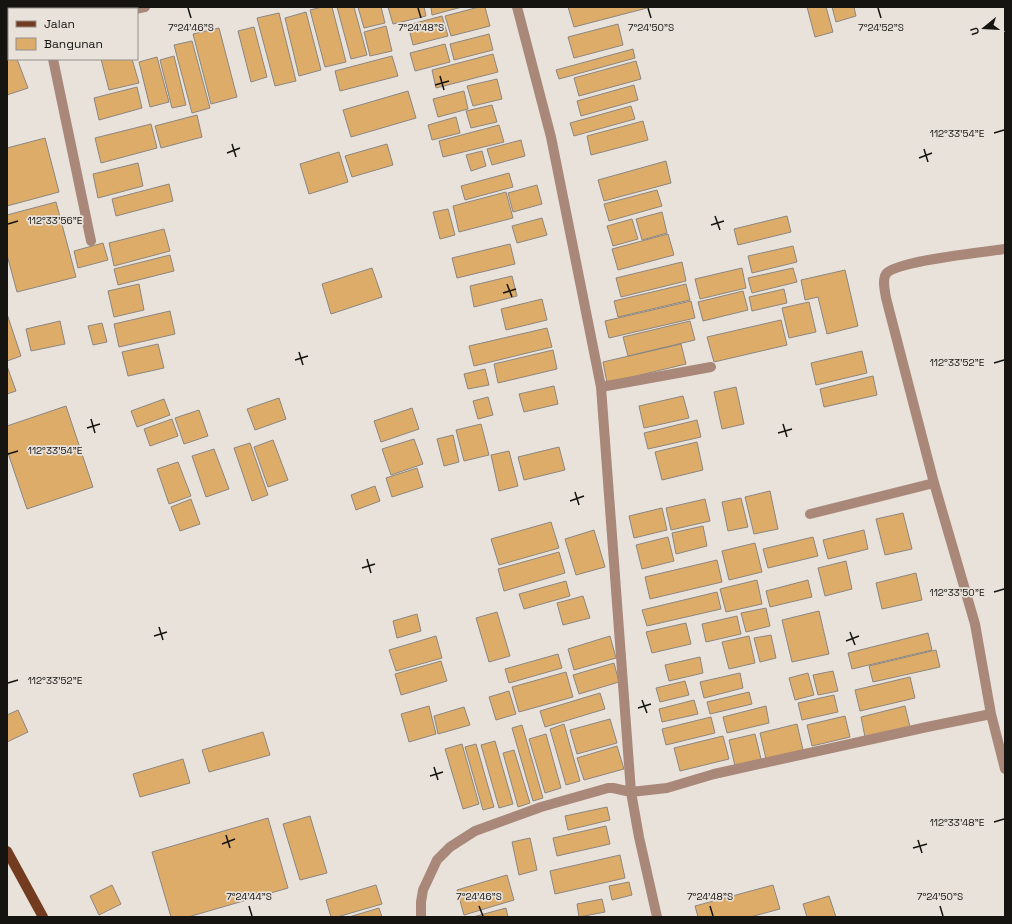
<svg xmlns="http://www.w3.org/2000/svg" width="1012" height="924" font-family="'Space Grotesk',sans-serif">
<rect width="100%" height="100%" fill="#e8e2db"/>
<path fill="#deac69" stroke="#8c8680" d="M89 7H110L111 9H90Z
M322 7H332L346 62 325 67 310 10Z
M337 7H354L367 55 351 59Z
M358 7H381L385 23 364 28Z
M388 7H424L426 16 393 24Z
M431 7H462L432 15Z
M479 7H485L490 26 451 36 445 16Z
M568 7H647V8L574 27Z
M807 7H826L833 32 815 37Z
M832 7H854L856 16 836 22Z
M306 12 321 70 299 76 285 18Z
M279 13 296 81 275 86 257 18Z
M442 16 448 36 413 45 408 25Z
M618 24 623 45 574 58 568 37Z
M386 26 392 51 370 56 364 32Z
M254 27 267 77 251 82 238 31Z
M219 28 237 97 211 104 193 34Z
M489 34 493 50 454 60 450 44Z
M192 41 210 108 192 113 174 45Z
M9 44V59H17L28 88 7 95V45Z
M445 44 450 62 415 71 410 53Z
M633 49 635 58 559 79 556 70Z
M493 54 498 72 436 88 432 70Z
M174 56 186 105 172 108 160 60Z
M392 56 398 76 340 91 335 71Z
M157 57 169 102 150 107 139 62Z
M101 59H132L139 83 109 90Z
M636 61 641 79 579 96 574 78Z
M497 79 502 99 473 106 467 86Z
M634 85 638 100 581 116 577 101Z
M137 87 142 108 99 120 94 98Z
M408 91 416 118 351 137 343 110Z
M464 91 468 109 438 117 433 99Z
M492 105 497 122 471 128 466 111Z
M631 106 635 119 574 136 570 123Z
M197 115 202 137 161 148 155 126Z
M456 117 460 133 432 140 428 125Z
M643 121 648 140 591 155 587 136Z
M151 124 157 148 101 163 95 138Z
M499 125 504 142 443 157 439 141Z
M45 138 59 192 7 206V148Z
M521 140 525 156 492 165 487 149Z
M387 144 393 165 352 177 345 156Z
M482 151 486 166 471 171 466 155Z
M339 152 348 182 309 194 300 164Z
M666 161 671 183 604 201 598 180Z
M138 163 143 186 98 198 93 174Z
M509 173 513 187 465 200 461 186Z
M169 184 173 201 116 216 112 199Z
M537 185 542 204 513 212 508 193Z
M657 190 662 206 609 221 604 204Z
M506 192 513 218 459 232 453 206Z
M56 202 76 277 17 292 7 255V215Z
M448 209 455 235 440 239 433 212Z
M662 212 667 233 642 240 636 219Z
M787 216 791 232 738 245 734 229Z
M542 218 547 235 517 243 512 226Z
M632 219 638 239 613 246 607 226Z
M164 229 170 251 114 266 109 243Z
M668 234 674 255 618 270 612 249Z
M103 243 108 260 78 268 74 251Z
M510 244 515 264 457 278 452 258Z
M793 246 797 262 752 273 748 256Z
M170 255 174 271 118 285 114 269Z
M682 262 686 281 621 297 616 278Z
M372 268 382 297 331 314 322 284Z
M742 268 746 288 700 299 695 279Z
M793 268 797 282 752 293 748 278Z
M845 270 858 326 827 334 818 297 805 300 801 280Z
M512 276 517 296 474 307 470 286Z
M139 284 144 310 114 317 108 291Z
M686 284 690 300 618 317 614 301Z
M784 289 787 303 752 311 749 297Z
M743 291 748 310 703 321 698 302Z
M542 299 547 320 506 330 501 309Z
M691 301 695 318 609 338 605 321Z
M809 302 816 332 789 338 782 308Z
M170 311 175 334 119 347 114 324Z
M7 314 21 356 7 361Z
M781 320 787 345 714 362 707 337Z
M60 321 65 344 31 351 26 329Z
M690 321 695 340 628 356 623 337Z
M102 323 107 342 93 345 88 326Z
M547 328 552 347 474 366 469 346Z
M158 344 164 368 128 376 122 352Z
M681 344 686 364 607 383 603 362Z
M553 350 557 369 498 383 494 364Z
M862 351 867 373 816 385 811 363Z
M7 366 16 391 7 394Z
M485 369 489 385 468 389 464 374Z
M873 376 877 395 824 407 820 389Z
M554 386 558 404 524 412 519 394Z
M736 387 744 424 722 429 714 392Z
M683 396 689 418 644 428 639 406Z
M488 397 493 415 478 419 473 401Z
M279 398 286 419 255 430 247 409Z
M164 399 170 415 137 427 131 411Z
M66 406 93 487 27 509 7 450V426Z
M412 408 419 429 381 442 374 421Z
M199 410 208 436 184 444 175 418Z
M172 419 178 436 150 446 144 429Z
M697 420 701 437 648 449 644 433Z
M481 424 489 455 464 461 456 430Z
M453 435 459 462 444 466 437 439Z
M414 439 423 464 391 475 382 449Z
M273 440 288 480 268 487 254 447Z
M697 442 703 470 662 480 655 452Z
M250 443 268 495 252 501 234 448Z
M559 447 565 470 524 480 518 457Z
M214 449 229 489 206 497 192 456Z
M509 451 518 486 499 491 491 455Z
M178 462 191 496 169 504 157 469Z
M417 468 423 487 392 497 386 478Z
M375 486 380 501 356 510 351 495Z
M770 491 778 529 754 534 745 497Z
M741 498 748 527 728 531 722 502Z
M191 499 200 524 180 531 171 507Z
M705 499 710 521 671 530 666 508Z
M662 508 667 530 634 538 629 516Z
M903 513 912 549 885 555 876 519Z
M551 522 559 548 499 565 491 539Z
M703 526 707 546 676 554 672 533Z
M594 530 605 567 576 575 565 539Z
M864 530 868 549 828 559 823 540Z
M668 537 674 561 642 569 636 545Z
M813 537 818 556 768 568 763 549Z
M755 543 762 572 729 580 722 551Z
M559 552 565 573 504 591 498 569Z
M717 560 722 582 650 599 645 577Z
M846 561 852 589 825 596 818 568Z
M916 573 922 600 882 609 876 583Z
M757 580 762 604 726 612 720 589Z
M808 580 812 597 770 607 766 591Z
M566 581 570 596 524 609 519 594Z
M717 592 721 609 647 626 642 610Z
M583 596 590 618 563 625 557 603Z
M766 608 770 626 746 632 741 613Z
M819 611 829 654 792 662 782 620Z
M497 612 510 656 489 662 476 618Z
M417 614 421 631 397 638 393 621Z
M737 616 741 634 706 642 702 624Z
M686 623 691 644 652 653 646 632Z
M928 633 932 650 852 669 848 653Z
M771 635 776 658 760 662 754 638Z
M436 636 442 658 396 671 389 650Z
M610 636 616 658 574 670 568 649Z
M749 636 755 663 729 669 722 642Z
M936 650 940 667 873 682 869 666Z
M558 654 562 668 509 683 505 669Z
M700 657 703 673 669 681 665 665Z
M441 661 447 681 401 695 395 674Z
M614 663 619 682 579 694 573 675Z
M833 671 838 691 818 695 813 675Z
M566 672 573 697 519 712 512 687Z
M740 673 743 688 704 698 700 682Z
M808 673 814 695 795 700 789 678Z
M910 677 915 698 860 711 855 690Z
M685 681 689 695 660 702 656 688Z
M509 691 516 714 496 720 489 697Z
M749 692 752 704 710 714 707 702Z
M600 693 605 709 545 727 540 711Z
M834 695 838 712 802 720 798 703Z
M694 700 698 714 662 722 659 709Z
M429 706 436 734 409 742 401 714Z
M766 706 769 723 727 733 723 717Z
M905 706 910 727 865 737 861 717Z
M464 707 470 725 438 734 434 716Z
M18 710 28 732 7 742V715Z
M845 716 850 737 812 746 807 725Z
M711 717 715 733 666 745 662 729Z
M610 719 617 743 577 754 570 730Z
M564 724 580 781 566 785 550 729Z
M797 724 803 750 766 759 760 733Z
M522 725 543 798 533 801 512 728Z
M263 732 270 755 209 772 202 750Z
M546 734 561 788 545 793 529 739Z
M755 734 761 759 735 766 729 740Z
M723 736 729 759 680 771 674 748Z
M495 741 513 804 499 808 481 745Z
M462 744 479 804 463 809 445 749Z
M476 744 494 807 483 810 465 747Z
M617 746 624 769 584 780 577 758Z
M514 750 530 803 518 807 503 753Z
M183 759 190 783 140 797 133 774Z
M607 807 610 820 568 830 565 816Z
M310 816 327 873 300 880 283 824Z
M268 818 288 888 188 917H171L152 852Z
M606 826 610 844 557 856 553 838Z
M530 838 537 870 519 875 512 842Z
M620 855 625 878 555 894 550 871Z
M507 875 514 900 464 915 457 890Z
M629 882 632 895 612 900 609 886Z
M112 885 121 904 99 915 90 896Z
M376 885 382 904 337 917H331L326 900Z
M773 885 780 909 750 917H698L695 906Z
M829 896 836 917H807L803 904Z
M602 899 605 912 579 917 577 904Z
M379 908 382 917H349Z
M506 908 508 917H473Z"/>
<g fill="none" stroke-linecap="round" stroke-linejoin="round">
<path stroke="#a98879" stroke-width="10" d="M517 7 551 137 601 387 631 792 639 837 657 917
M135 9 145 7
M7 11 9 12
M53 59 91 241
M1005 249C985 252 895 261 886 274 882 280 885 291 886 298L934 483 975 624 991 714 1005 769
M601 387 711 367
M810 514 934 483
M421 917V902L423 890 437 860 450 847 475 831 541 807 608 788H613L631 792 667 788 714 774 927 727 991 714"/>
<path stroke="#733c20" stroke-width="10" d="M7 851 43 917"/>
</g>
<path fill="none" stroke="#161411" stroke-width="1.5" d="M188 8 191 18M418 8 421 18M648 8 651 18M878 8 881 18M440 76 444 90M435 85 449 81M994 133 1004 130M232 144 236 157M924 149 928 162M227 153 240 148M919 158 932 153M715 216 720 230M8 224 18 221M711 225 724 221M507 284 512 297M503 293 516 289M299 352 303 365M295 360 308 356M994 363 1004 360M91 419 95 433M783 424 787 437M87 428 100 424M778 433 792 429M8 454 18 451M575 492 579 505M570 501 584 496M367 559 371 573M362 568 375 564M994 592 1004 589M159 627 163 640M850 632 855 645M154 636 167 632M846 641 859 636M8 683 18 680M642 700 647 713M638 708 651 704M434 767 438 780M430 776 443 772M994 822 1004 819M226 835 230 848M918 840 922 853M222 844 235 839M913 848 927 844M249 906 252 916M479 906 483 916M710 906 713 916M940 906 943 916"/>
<g font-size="10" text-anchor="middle" fill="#161411" stroke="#e8e2db" stroke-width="3.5" stroke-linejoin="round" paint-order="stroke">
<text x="191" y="31">7°24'46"S</text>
<text x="421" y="31">7°24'48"S</text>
<text x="651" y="31">7°24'50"S</text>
<text x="881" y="31">7°24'52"S</text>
<text x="957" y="137">112°33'54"E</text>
<text x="55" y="224">112°33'56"E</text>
<text x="957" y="366">112°33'52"E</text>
<text x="55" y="454">112°33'54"E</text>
<text x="957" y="596">112°33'50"E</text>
<text x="55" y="684">112°33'52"E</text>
<text x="957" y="826">112°33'48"E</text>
<text x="249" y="900">7°24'44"S</text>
<text x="479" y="900">7°24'46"S</text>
<text x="710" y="900">7°24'48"S</text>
<text x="940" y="900">7°24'50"S</text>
</g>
<rect width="1012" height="924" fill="none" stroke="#161411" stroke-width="16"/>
<rect x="8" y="8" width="130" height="52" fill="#e8e2db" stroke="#94908a"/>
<rect x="16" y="21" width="20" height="6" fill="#733c20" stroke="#94908a"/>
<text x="44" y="28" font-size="12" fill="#161411">Jalan</text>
<rect x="16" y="38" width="20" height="12" fill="#deac69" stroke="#94908a"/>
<text x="44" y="48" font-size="12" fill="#161411">Bangunan</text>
<g transform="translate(984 28) rotate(252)" stroke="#e8e2db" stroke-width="3" paint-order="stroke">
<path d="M0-3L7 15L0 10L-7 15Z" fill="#161411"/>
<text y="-6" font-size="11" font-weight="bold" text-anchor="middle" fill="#161411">U</text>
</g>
</svg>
